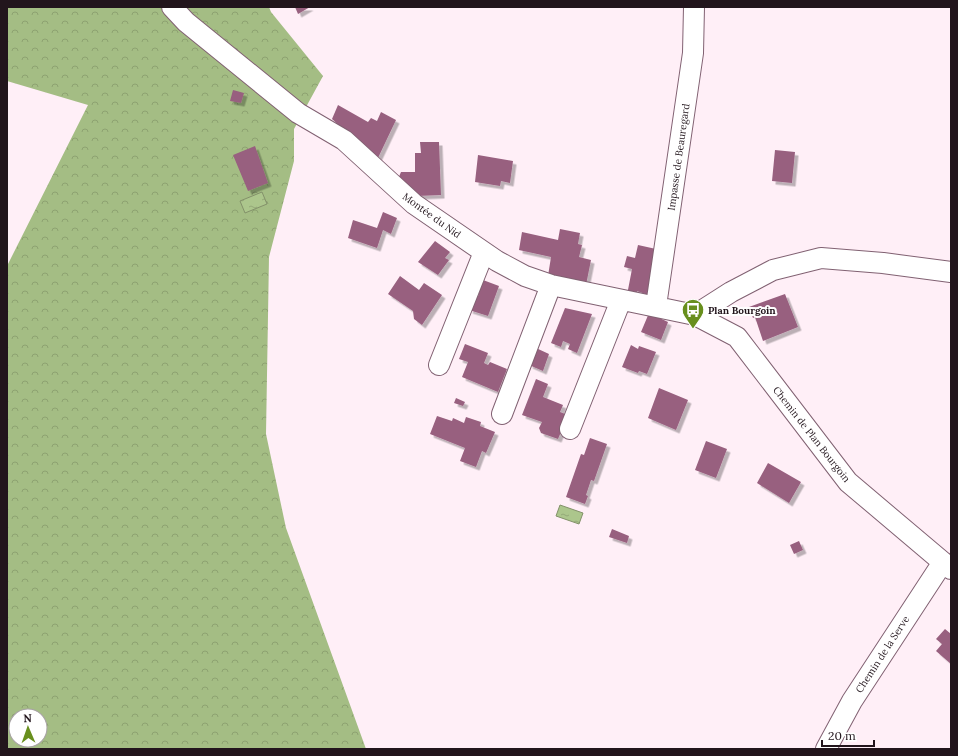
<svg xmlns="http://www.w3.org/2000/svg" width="958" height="756" font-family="Lora,serif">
<defs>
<pattern id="forest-crowns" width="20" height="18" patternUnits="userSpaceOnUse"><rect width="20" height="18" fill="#a4bd84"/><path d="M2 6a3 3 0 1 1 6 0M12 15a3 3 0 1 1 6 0" fill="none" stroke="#8da271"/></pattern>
<pattern id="water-ripples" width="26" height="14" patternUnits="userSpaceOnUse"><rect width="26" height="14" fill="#acc68c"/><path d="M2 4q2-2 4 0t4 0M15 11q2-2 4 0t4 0" fill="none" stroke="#94a978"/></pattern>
<filter id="shadow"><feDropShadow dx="3.5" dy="3.5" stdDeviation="0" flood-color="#0004"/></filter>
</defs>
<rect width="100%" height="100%" fill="#ffeff7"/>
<path fill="url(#forest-crowns)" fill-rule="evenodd" d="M7 7H269L271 12 323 76 294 129V161L269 257 266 434 286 528 366 749H7V266L88 105 7 81ZM16 716H40V740H16Z"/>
<path fill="url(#water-ripples)" stroke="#83916a" d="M262 192 267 204 245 213 240 201Z
M560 505 583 513 579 524 556 516Z"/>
<path fill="#98607f" filter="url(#shadow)" d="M295 7H310L298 14Z
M233 90 244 93 241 103 230 101Z
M338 105 368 122 371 118 377 121 381 112 396 120 377 160 332 119Z
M420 142H439L441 195 416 196 398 179 401 172H415V153H421Z
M255 146 268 183 248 191 233 155Z
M775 150 795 152 792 183 772 181Z
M478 155 513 161 510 183 501 181 500 186 475 182Z
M383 212 397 218 391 234 383 230 377 248 348 238 353 220 377 228Z
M560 229 580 233 578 244 582 245 579 257 591 260 586 285 548 276 551 257 519 250 522 232 558 240Z
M435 241 450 252 445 258 449 260 438 275 418 262Z
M638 245 656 249 648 295 637 291 636 297 627 295 632 269 624 267 627 256 635 258Z
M400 276 419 290 424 283 442 295 422 325 414 319 413 311 388 294Z
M483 280 499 286 488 316 469 310 476 295 478 296Z
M785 294 798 327 763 341 755 317 753 318 749 307Z
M565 308 592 314 577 353 568 349 570 344 563 341 561 347 551 343Z
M649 313 668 322 661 340 641 332Z
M465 344 488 353 484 363 488 365 490 362 507 369 498 392 462 377 468 362 459 359Z
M631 345 638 349 639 346 656 352 647 374 639 371 638 373 622 367Z
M536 348 549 354 543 371 529 365Z
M536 379 548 384 543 397 563 405 560 412 568 415 558 439 541 433 539 428 542 422 522 415Z
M659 388 688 400 676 430 648 418Z
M456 398 465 402 463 406 454 403Z
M437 416 452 421 453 418 464 423 466 417 481 422 480 426 495 432 486 453 482 451 476 467 460 461 465 448 430 434Z
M590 438 607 444 594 481 591 480 586 495 588 496 585 504 566 497 581 454 584 455Z
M706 441 727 449 716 478 695 470Z
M768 463 801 482 789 503 757 483Z
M612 529 629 536 627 543 609 537Z
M799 541 803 550 794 554 790 545Z
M945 629 951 634V664L936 651 942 644 936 639Z"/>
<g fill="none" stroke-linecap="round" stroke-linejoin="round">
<g stroke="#816172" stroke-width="22">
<path id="minor" d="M172 7 186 22 298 113 344 140 414 204 497 261 525 276 551 285 695 315 737 337 848 482 951 569
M656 306 693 53 694 7
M695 315 731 292 773 270 821 258 883 263 951 272
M439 365 484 252
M502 414 551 285
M570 429 621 300
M826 749 852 701 943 562"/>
</g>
<use href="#minor" stroke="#fff" stroke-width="20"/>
</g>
<defs>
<g id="bus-pin" transform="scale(1.15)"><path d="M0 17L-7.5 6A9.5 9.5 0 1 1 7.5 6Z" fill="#688f1d" stroke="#fff"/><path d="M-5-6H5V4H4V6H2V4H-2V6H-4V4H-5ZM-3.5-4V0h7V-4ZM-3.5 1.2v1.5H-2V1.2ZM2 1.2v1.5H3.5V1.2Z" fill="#fff"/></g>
</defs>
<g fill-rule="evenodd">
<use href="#bus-pin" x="693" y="310"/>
</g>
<g text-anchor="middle" stroke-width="4" stroke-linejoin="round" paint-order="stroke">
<g font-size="10" fill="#22151c" stroke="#fff">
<text transform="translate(678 157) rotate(-82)" y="4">Impasse de Beauregard</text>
<text transform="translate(432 215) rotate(36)" y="4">Montée du Nid</text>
<text transform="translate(812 434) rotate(52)" y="4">Chemin de Plan Bourgoin</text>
<text transform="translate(882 654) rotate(-57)" y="4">Chemin de la Serve</text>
</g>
<g font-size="10" font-weight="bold" fill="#22151c" stroke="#fff" text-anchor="start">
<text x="708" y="314">Plan Bourgoin</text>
</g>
</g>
<rect width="958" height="756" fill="none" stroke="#22151c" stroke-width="16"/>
<g transform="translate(28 728) rotate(358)"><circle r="19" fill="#ffffff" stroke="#a7a1a4"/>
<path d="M0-3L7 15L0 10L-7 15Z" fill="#688f1d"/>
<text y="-6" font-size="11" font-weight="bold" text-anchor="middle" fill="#22151c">N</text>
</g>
<path d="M822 740v6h52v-6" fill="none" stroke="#22151c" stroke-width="2"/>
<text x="828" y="740" font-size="12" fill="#22151c" stroke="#ffffff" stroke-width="3" paint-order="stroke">20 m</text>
</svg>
